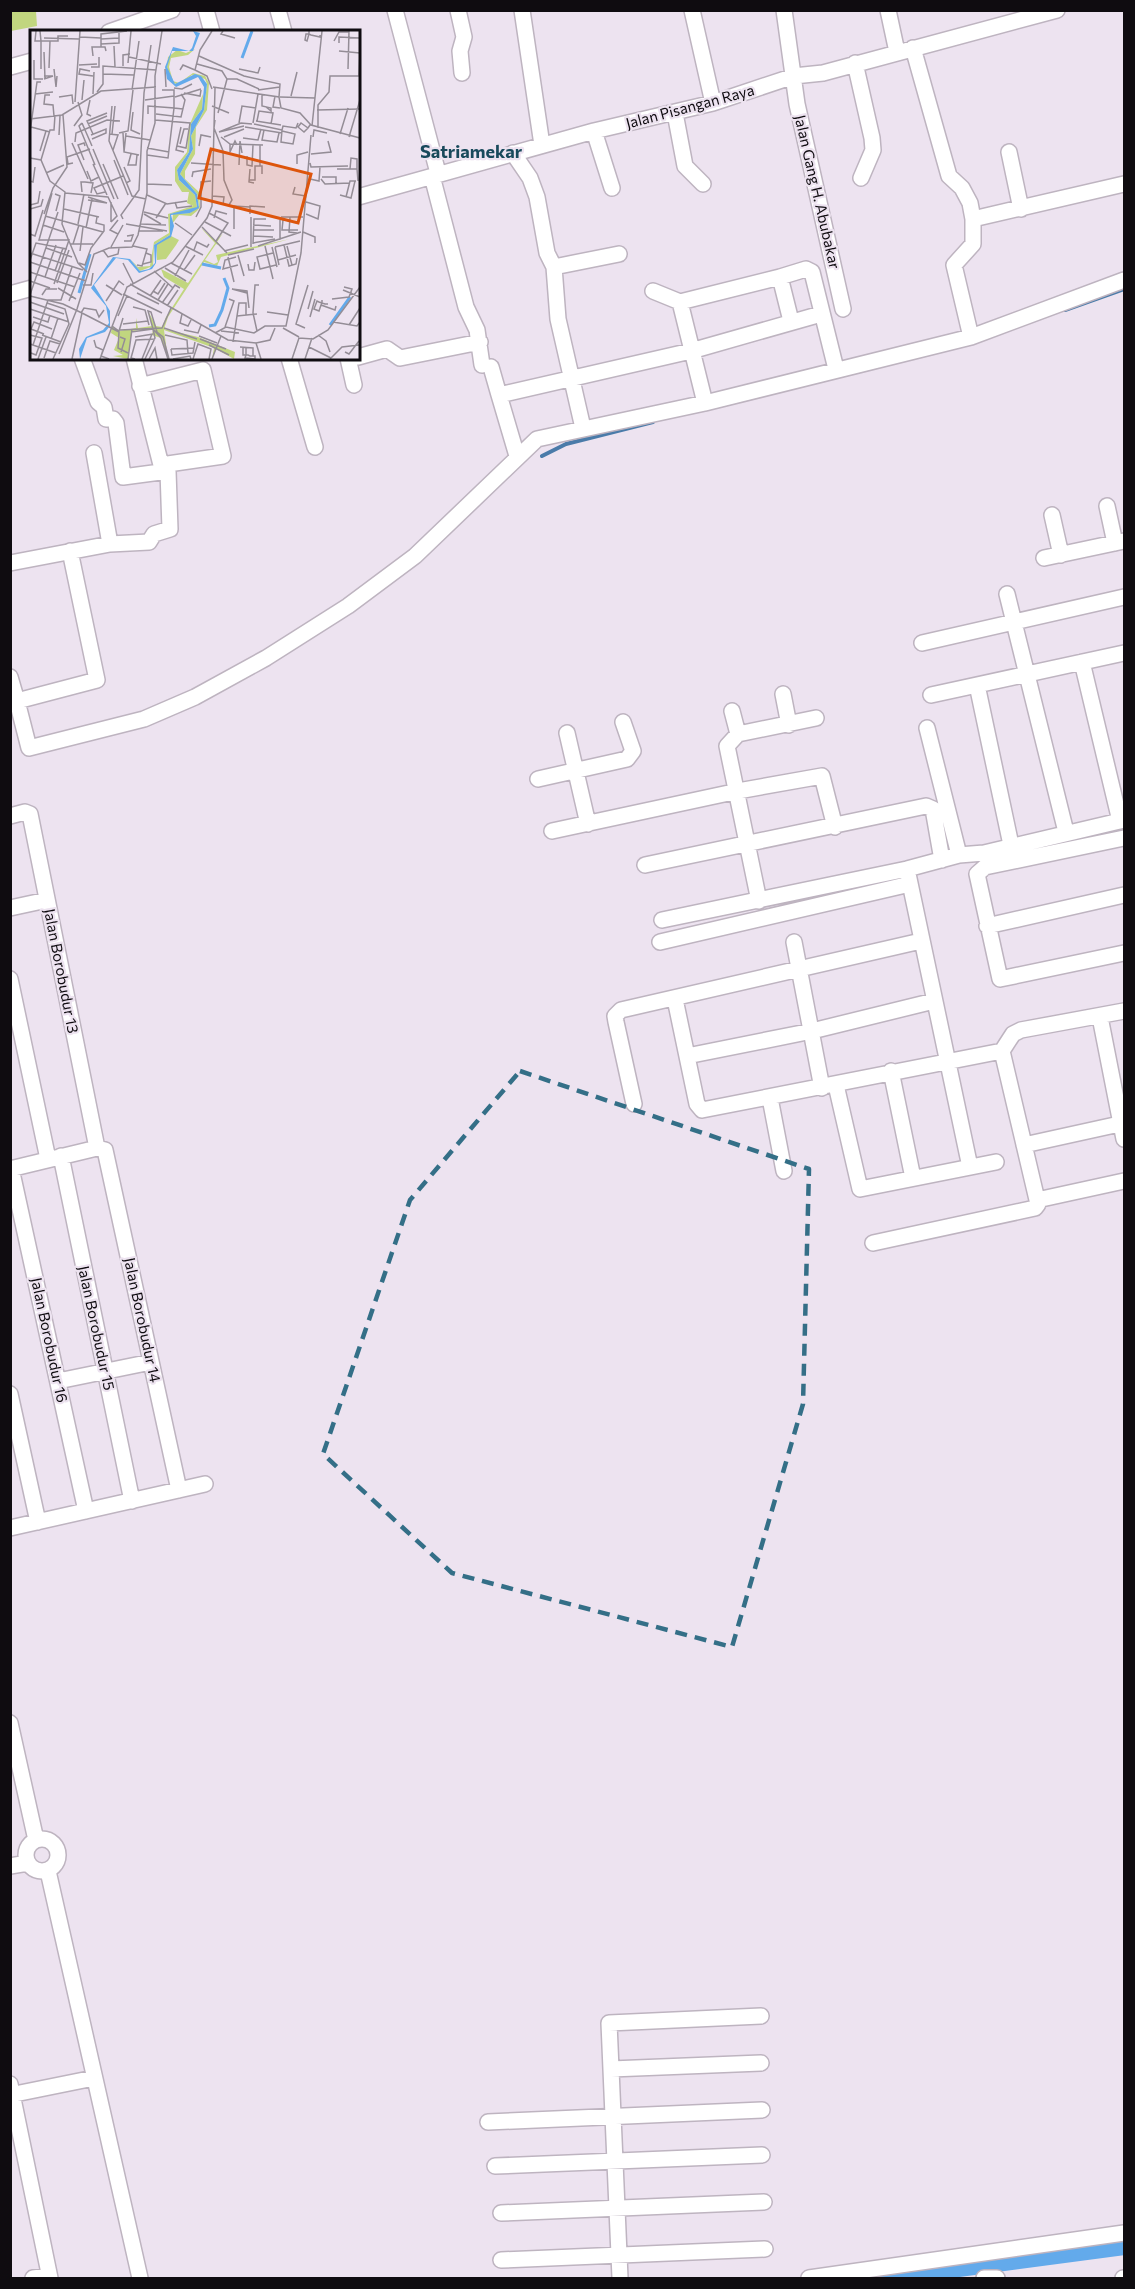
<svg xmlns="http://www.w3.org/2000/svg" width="1135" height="2289" font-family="Commissioner,sans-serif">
<rect width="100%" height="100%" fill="#ede3f0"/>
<path fill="#c1d67f" d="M11 10 36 11 37 26 11 31Z
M1124 2233V2244L869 2278H809Z"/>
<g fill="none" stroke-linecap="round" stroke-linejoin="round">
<path stroke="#4a7ba9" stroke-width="4" d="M1065 310 1124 289
M542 456 566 444 653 422"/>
<path stroke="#63aaeb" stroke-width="22" d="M869 2278 1124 2244"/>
<g stroke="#beb4c0" stroke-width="18">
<path id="minor" d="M206 10 212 32
M278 10 284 32
M395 10 438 173
M458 10 464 37 460 51 462 73
M522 10 542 145
M692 10 713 103
M784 10 797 104 843 309
M888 10 897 52
M109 32 172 10
M913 48 949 176 962 188 970 203 973 219V244L954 265 971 337
M855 63 872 138 873 150 861 178
M10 67 32 61
M675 113 685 166 703 184
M594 131 612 188
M1009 152 1021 209
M513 153 530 178 537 197 547 253 554 267 558 319 583 428
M432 176 466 307 477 330 482 365
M358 197 594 131 713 103 794 76 823 73 1057 10
M973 219 1124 184
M554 267 619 254
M780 277 806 269 812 272 836 369
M653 291 680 302 705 403
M10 294 32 288
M680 302 780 277 791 321
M358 357 387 349 400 358 480 342
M82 358 98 402 104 407 106 419H113L116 423 123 477 168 471
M289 358 315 447
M348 358 354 385
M491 367 499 395 691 351 821 314
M140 386 203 370 223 456 161 465
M499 395 517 456
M94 453 110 544
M1107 506 1115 543
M1052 515 1061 555
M1044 558 1124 541
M10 563 110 544 149 542 154 534 170 529 168 471 161 465 134 358
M1007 594 1066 832
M922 643 1124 597
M1082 662 1120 821
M10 677 17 701 97 680 70 551
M977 685 1011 845
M783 694 789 725
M931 695 1124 653
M17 701 29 748 144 719 195 697 266 658 348 606 415 556 537 439 705 403 971 337 1124 280
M732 711 738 734
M927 728 959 855
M567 733 588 824
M538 779 627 759 633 751 623 722
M10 816 25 812 30 814 97 1148
M552 831 738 791 822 776 835 827
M1124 838 985 867 977 874 1000 979 1124 953
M645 865 926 806 933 809 942 860
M907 869 970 1167
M759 901 727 746 738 734 816 718
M10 908 47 900
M662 920 907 869 959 855 984 853 1124 820
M987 926 1124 895
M660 942 910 884
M794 942 822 1088
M10 979 48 1159
M675 999 697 1104 702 1110 1002 1051 1038 1204 1035 1208 873 1243
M1100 1017 1124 1139
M1002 1051 1013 1034 1021 1030 1124 1011
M687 1056 812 1031 934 1001
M891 1071 913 1178
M836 1085 860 1189 996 1162
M770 1098 784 1171
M634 1104 616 1022 615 1016 621 1010 921 941
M1024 1145 1124 1123
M61 1156 132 1501
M11 1168 86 1511
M10 1169 97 1148 105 1150 179 1490
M1037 1200 1124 1181
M58 1381 151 1362
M10 1394 38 1522
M10 1528 205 1484
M10 1723 36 1840
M26 1855a16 16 0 1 1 32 0a16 16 0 1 1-32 0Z
M10 1866 28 1863
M48 1871 140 2278
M611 2069 761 2063
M10 2084 50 2278
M10 2095 94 2078
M488 2122 762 2110
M495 2166 762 2155
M501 2213 764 2202
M501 2260 765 2249
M33 2278 49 2276
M620 2278 609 2023 761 2016
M809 2278 1124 2233
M984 2278H997
M1123 2278H1124"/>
</g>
<use href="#minor" stroke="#fff" stroke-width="15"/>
</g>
<path fill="none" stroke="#346f87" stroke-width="4.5" stroke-dasharray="12 8" stroke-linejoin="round" d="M520 1071 809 1169 803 1404 732 1647 452 1573 323 1454 410 1200Z"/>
<g text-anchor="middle" stroke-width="4.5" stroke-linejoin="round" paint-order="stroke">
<g font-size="15" fill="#0f0c10" stroke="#ede3f0">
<text transform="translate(690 107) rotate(-15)" y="5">Jalan Pisangan Raya</text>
<text transform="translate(817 192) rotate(77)" y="5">Jalan Gang H. Abubakar</text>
<text transform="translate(61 971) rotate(79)" y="5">Jalan Borobudur 13</text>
<text transform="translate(142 1320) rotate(78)" y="5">Jalan Borobudur 14</text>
<text transform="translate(96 1328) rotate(78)" y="5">Jalan Borobudur 15</text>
<text transform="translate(49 1340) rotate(78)" y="5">Jalan Borobudur 16</text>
</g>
<g font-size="18" font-weight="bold" fill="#18495b" stroke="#ede3f0">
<text x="471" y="158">Satriamekar</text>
</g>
</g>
<g transform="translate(30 30)">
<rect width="330" height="330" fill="#ede3f0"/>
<path d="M165 19 158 25 141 28 139 37 143 51 149 53 163 43 175 46 179 53 177 80 166 97 165 124 155 141V149L169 162 170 177 167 181 161 186 149 185 142 194 143 184 160 183 169 176 167 164 150 144 163 119 161 106 174 80 177 54 175 49 162 45 149 55 141 52 137 37 138 27 147 20 156 23ZM173 64 172 79 161 94 159 122 147 140 149 150 165 165 167 177 161 181 140 184V205L124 215 123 236 110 241 100 229 108 237 120 236 124 212 139 203 138 184 163 176 157 173 159 162H152L145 151V137L157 122 159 96ZM171 198 186 211 193 203 187 212 191 216 186 214 175 230 184 234 188 232 186 225 260 209 191 227 187 236 174 232 138 287 134 299 168 307 205 322 204 329 186 319 182 329 184 318 134 300 138 329 131 308 122 305 123 299 102 301 98 329 83 326 93 325 84 320 89 308 81 303 82 296 89 301 106 298V288L108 298 122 296 118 281 126 296 132 297 136 287 154 259 134 247 131 239 158 253 185 213ZM141 206 149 210 146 215 136 229 127 230V214Z" fill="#c1d67f"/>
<path d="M163 1 170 3 163 21H142L137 37 145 54 165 44 171 46 177 54 174 80 161 106 163 119 150 144 167 164 169 178 160 183 141 185 144 196 141 207 127 215 126 233 122 239 109 243 98 230 86 228 64 255 80 281V296L75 302 57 308 50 329 49 319 56 307 73 300 79 293 76 276 61 258 83 227 100 229 110 241 119 239 125 233 124 215 140 205V184L167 177 165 165 149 150 147 140 159 122 161 94 172 79 174 57 168 47 146 57 137 49 135 37 143 17 159 21 162 18 166 6Z" fill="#63aaeb"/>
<path fill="none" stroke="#63aaeb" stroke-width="3" d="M212 28 222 1M172 234 191 238M49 263 60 224M300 295 320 267M179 296 185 295 192 280 198 258 194 248"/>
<path fill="none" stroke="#948d96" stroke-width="1.5" d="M6 1 5 11H11V39M10 1 11 11H28V6H38M182 1 170 20 165 40 177 46 182 59M193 1 191 4 205 8M279 1V4L277 11 275 10 276 4H279L281 5 290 7V5M50 7 71 8M14 8 49 9M71 9 89 8M304 11 309 2H319M309 13V7L330 8M71 14 89 13V3M84 16 85 37M71 17V4L97 1M309 21 330 23M14 22 15 49M63 26 62 17H75L76 21M169 26 214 46 250 54 249 67M99 27 131 34M4 30V49H13M98 33 101 1M167 34 192 41 197 49 188 83M49 35 67 34M93 36V25L100 24M61 37H69V27M19 38 20 11M24 39 26 57 27 46M135 39 136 57M209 39 228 43 230 37M318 39 319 1M150 40 153 35 165 40M60 41 50 39 49 44 63 46M73 44 104 45M14 46H23L14 49M329 46 330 22M197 49H207L229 59M183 57 249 67 251 78 270 83 281 95 330 108M144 58 152 59 162 54M102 60 109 11M132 60H144V78L153 79M228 60 250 57M67 62 73 54V36L126 40M154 63 170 66 171 60M5 64 23 62M63 64 64 42M20 65H15L14 74 23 75 24 86M232 65V76L241 78V81L236 77M245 66 243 77 250 78M261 66 267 42M29 67 42 65 43 74M145 67 171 59M250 67 285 68M52 70 54 50M60 70 57 84 61 86M115 70 144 66M45 72 50 1M82 76 79 111 102 166 116 169M182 76 199 83M287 80 330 79M103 82 101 100 110 104M126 84 151 87 155 70 151 64M0 89 32 85 71 61 126 57M125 90 160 93 156 118 147 116M185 90 184 98 193 121 194 150 202 170 199 175M226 91 251 95M227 91 229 81 243 83 241 94M52 93 49 96 65 135M52 93 62 116M209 93 212 76 226 78M223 93 228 64M58 94 77 86M224 94 252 100M44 96 52 85 48 72M214 96 189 102 211 93 222 94M282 96 292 1M1 97 20 102M151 97 146 120 154 122M215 97 252 103M278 98 271 93 268 97 274 102 278 98 280 95M288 98V75L299 62 300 46H330M234 100 232 110 247 112 249 103M252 101 265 104 263 114 251 112 252 100 253 96 266 98 268 93M0 102 7 52H11M89 103 98 101 103 60M93 103 94 121M96 103 94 122 109 125M63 104 57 91 77 83M79 104 88 105 83 120M82 104 85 76M310 104 318 78M29 105 30 86M61 105 76 99V103L62 109M96 106 120 110M191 107 200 114 233 115M194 107 214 99M283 107 284 100 297 103M319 107 330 70M213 108 228 110 231 99M45 112 46 103 77 90 90 91M42 113 58 149M150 114 154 99H158M200 114V122L205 111 207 115M169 116 171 105 181 107M117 118 139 122M63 119 84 169M10 121 16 101M101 124 98 135H106L107 125M281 124 301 122 298 111M117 125 138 128 144 78 118 76V84M217 126V135L222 136 223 115M0 128 11 130 20 151 35 162 32 194 48 233 57 242M11 130 20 100H24L25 85M54 130 48 115 54 113 55 116M84 130 98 165M43 133 38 134 37 127 60 119M161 133 191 135M280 133 281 137 318 136M63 134 77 165M73 134 88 169M267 134V125L278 122M209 135 210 111 212 123M230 136V115M94 137 100 151 96 153M220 139 219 152 224 153M307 139H327L328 151M320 139 321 128 327 129V139M57 141 61 151 69 147M16 143 34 135M162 147 163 142 181 139M292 147H306V153M280 149 289 151 290 137M291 149 295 154 320 153M219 150H225V136H232V144M0 151 3 152 5 137M117 154 142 155M265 157 263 164 276 166M52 162 51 152H55L63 153 61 163M75 162 67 164 64 158 93 146M22 163 9 210H39L24 254M35 163 78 167 87 186 81 192M25 164 30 166 26 181M117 165 137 174 157 171M310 165 321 168 325 151M182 166 194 167 193 175M316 167 320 151H326M58 170 77 173 58 167M81 172V192M145 172 147 178 162 176M0 175 8 173 10 161M0 179 11 176 13 169M34 179 69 187M114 182 138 188M179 183 198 193 186 211M14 184 23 158 37 137 33 85M114 184 131 194M220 184V176L235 177M276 184 288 189 290 176 276 172M15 186 73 202M166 187 171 177V152L181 151M221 187V217M251 187H273M260 187 259 202 267 203M126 188 136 173M184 188 186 181 197 184M93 189 91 185 109 160 114 63 121 15M250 190V210M253 190 252 200H268M175 192 201 206M145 193 162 205M48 194 54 164M96 194 137 201M111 194 136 195M13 195 34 202M223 195 241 196M172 197 197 223M56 198 62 169M204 199V176L220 177M223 200H244M109 201H133M273 202 285 207V213M0 204 5 206 13 180M88 204 80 200 88 190M223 206 243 207M94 211H101L103 205 97 206M223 213 245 209M40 214H63M43 214 49 195M223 214 224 189H236M254 215 259 236 266 234 267 228M103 216 117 219 112 236 107 235M155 216 173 225M228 216 271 202M235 216 243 249M257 216 262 235M81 217 93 195M242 217 247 237M245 217 270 211M245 217 249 235M16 218 42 227M73 220 78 227 88 224 89 218M164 220 167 212 177 217 179 214M50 221 53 197M194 221 218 215M0 223 53 240M243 223 227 227 230 239 246 235M198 225 224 219M208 225 214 246M198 227 204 252M206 227 195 230 193 239 208 235M0 230 6 213 37 219M248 230 266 225M0 232 56 251M49 233 55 235 61 218 74 201V195L66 193 67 187M93 233 103 253M141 233 162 244M113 234 121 232V225L116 223M218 234 219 240H224L225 232M135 238 156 251M154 240 165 225M25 241 33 218M124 241 143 258M0 242 45 257M145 246 159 220M15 247 26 215M0 251 20 258M27 253 39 220M100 254 198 310 226 313 231 329M53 255H61L63 243M76 255 92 265M28 258 46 269M313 260 330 267M123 261 128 264 135 253M107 263 129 274M217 263 202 259 217 261 219 278M93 264 132 283M0 265 28 182M12 265 16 259H27M0 266 33 274 52 283 42 329M120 266 131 250M302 269 319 267 322 259 314 257M128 270 138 254M292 270V273L291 275 289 281 284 279 287 271 289 272 295 274H298M39 271 50 243M76 271 89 251 94 255M0 272 34 284M17 273 35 279 39 294 23 329M132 273 145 255 150 258M291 275 305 280 306 276M137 276 148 260M103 277 115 280 119 295M0 279 39 292M47 279 64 224 79 218 102 217 108 205 117 163V121L125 93V46L132 1M278 279 283 261M237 282 258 285M51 283 54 278 66 280 69 287 74 280M52 283 89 302M152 284 150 293 158 296 161 290M88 286 97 266M207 286 227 284M3 287 18 292 20 285M280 287 285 269M303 292 327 296 330 292M93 294 118 291M319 295 330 278M82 296 89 301 93 288M195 297 204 271 199 269M134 298 167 309M253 298 269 307M275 298 266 294 278 255M90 300 132 298 141 278M154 300 168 303 171 295M191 301 209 303M227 301 223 283 225 255H229M80 302 97 257 143 232 177 188 182 176 185 58M89 302 88 318 98 323M101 302 123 299 125 308 115 329M185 303 196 297 224 303 235 296H256L271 223 281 105M14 304 1 299 4 292 22 299M0 305 12 308 6 325 1 323M12 305 31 312M135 305 157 310 158 323M288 305 296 311 300 322M169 306 187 313M90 307 95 309 91 322M105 307 123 304M21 309 28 288M170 309 196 319M64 310 66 317 73 320 71 326 79 329M203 312 209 273H216V285M226 313 240 310 245 298M0 314 26 323M3 315 18 270H31L42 237M179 315 199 325M210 317 223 318V326M279 317 301 328M213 318V325H218L220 326H225V329L215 328 216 325V318M141 319 142 325 163 323 165 312M141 319 164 318M315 322 319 324 329 311M29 324 47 279M14 328 20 311 30 314M8 329 16 307M70 329 80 302M98 329 102 299M105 329 101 328 106 310 125 309M112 329 122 304M119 329 125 318 127 329M138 329 131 308 123 299 118 281 121 282 127 302 133 307 139 329M143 329 160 326 161 329M163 329 168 314 181 319 179 329M182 329 191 306M262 329 269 308 283 309 298 300 330 257M275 329 282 308M300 329 312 317 329 315"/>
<path fill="#dd550c" fill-opacity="0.15" stroke="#dd550c" stroke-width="3" d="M181 119 281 144 268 193 169 168Z"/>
<rect width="330" height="330" fill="none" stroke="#0f0c10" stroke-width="3"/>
</g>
<rect width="1135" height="2289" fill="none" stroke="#0f0c10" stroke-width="24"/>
</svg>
